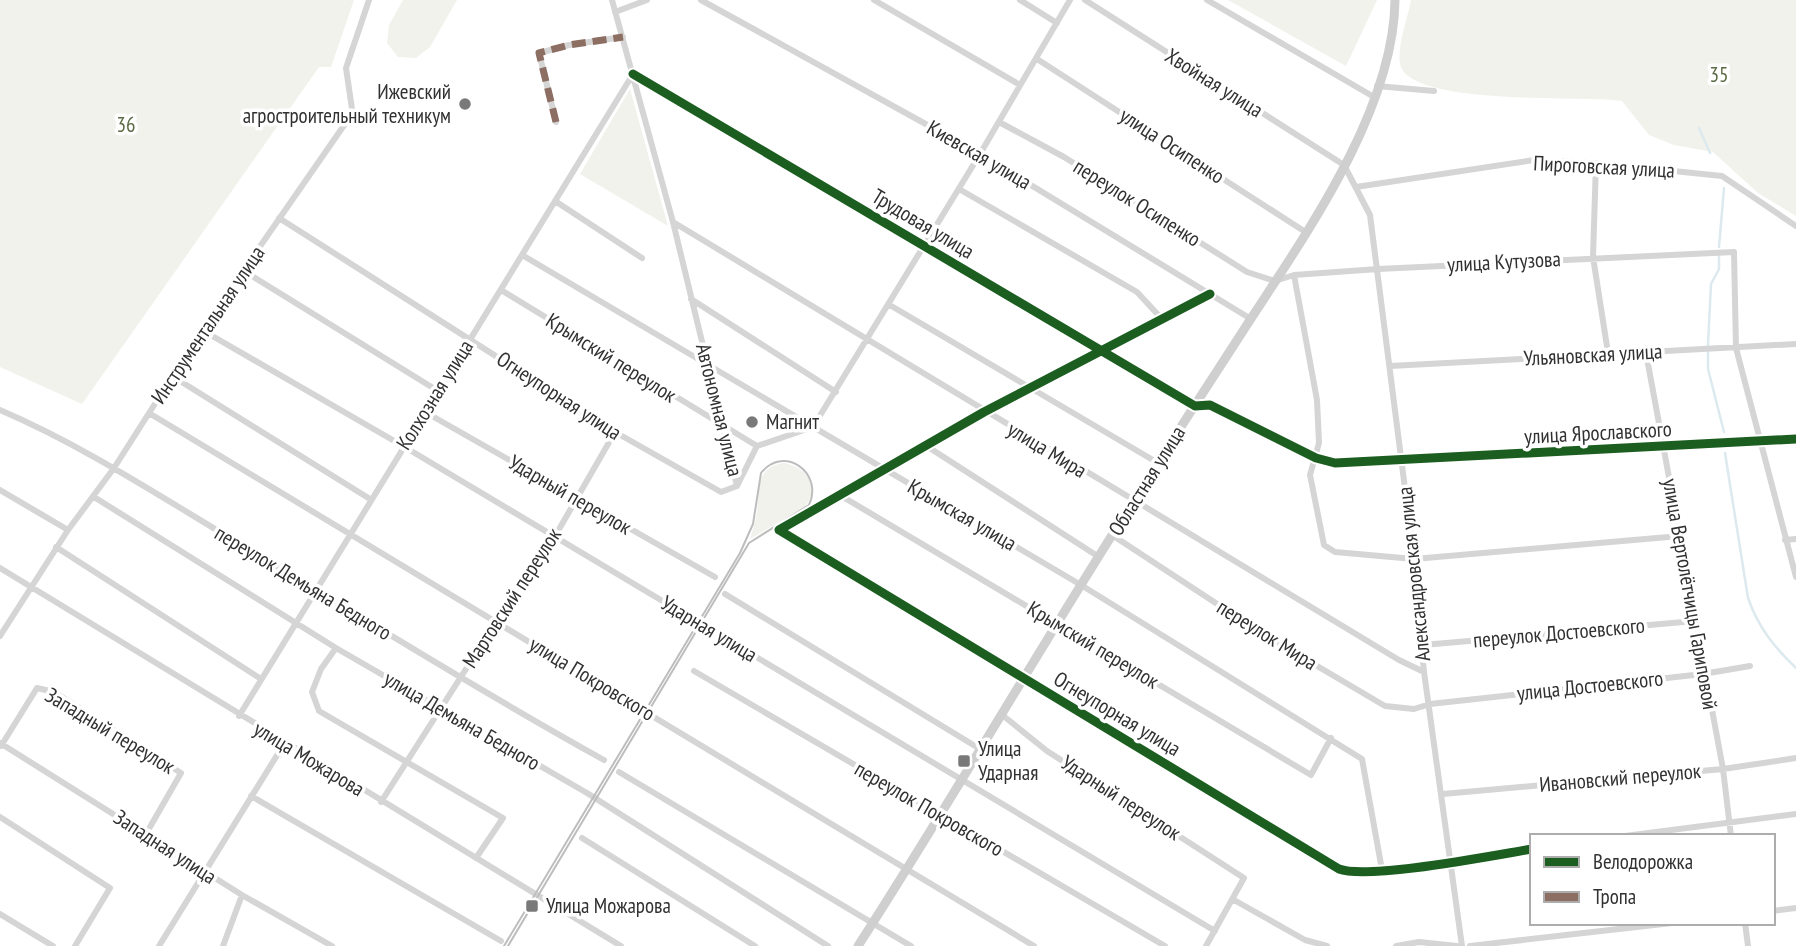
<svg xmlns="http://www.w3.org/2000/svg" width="1796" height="946" font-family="'PT Sans Narrow',sans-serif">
<rect width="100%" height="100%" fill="#fff"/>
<path fill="#f0f2eb" d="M0 0H354L331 67H319L82 404 0 367Z
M403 0H457L430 47 416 58 398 57 387 43 389 25Z
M1228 0H1377L1346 66Z
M1411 0H1796V216L1758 193 1713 152 1674 145 1649 135 1622 101C1585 95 1409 107 1400 64 1397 44 1408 19 1411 0Z
M630 89 668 226 580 174Z
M784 463C807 467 821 488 804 508L750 539C752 532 755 524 756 517 761 494 753 467 784 463Z"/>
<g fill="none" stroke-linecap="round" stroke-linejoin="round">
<path stroke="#dceaef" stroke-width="2.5" d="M1699 128 1710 153
M1719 247 1724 188
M1708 345 1711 284 1719 269V256
M1708 352V369L1724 432
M1725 453 1748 598C1758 627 1774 647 1796 668"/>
<path stroke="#d5d5d5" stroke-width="6" d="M612 0 673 222 737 486
M701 0 980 154 1251 319
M874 0 1020 85
M1020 0 1057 23
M1085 0 1344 165 1370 215 1414 559 1424 672 1462 946
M1207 0 1374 97
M615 12 647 0
M1037 59 1307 233
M633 74 1195 406 1210 405 1316 458 1335 463 1796 439
M1377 86 1434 91
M556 122 539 53 569 45 623 37
M999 122 1064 157 1247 272 1275 281 1294 275 1378 269 1734 252 1736 348 1796 577
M1596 163 1593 257 1608 353
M1356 187 1534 160 1596 163 1722 176 1796 226
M959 189 1137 292 1162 319
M555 201 642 258
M279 218 615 432 721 492 737 486
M673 222 1399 660 1424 672
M522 255 1081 585 1362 759 1382 870
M244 271 438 391
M1294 275 1317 400 1319 443 1310 475 1324 545 1335 552 1414 559 1680 536
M501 290 757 446
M1210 294 984 412 779 530 1339 869C1368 880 1495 855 1532 849
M691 299 836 392
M888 304 1158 463
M202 330 403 446 1215 931
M1646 353 1723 769 1731 836
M1390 366 1796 344
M172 376 370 499
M0 410C84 446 161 497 240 544 361 617 480 691 604 760
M425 412 715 577
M149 413 1034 946
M925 445 1099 557
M737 486 757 446 813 427 980 154 1070 0
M0 490 68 530
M838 494 1311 775 1331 738
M94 497 336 648 587 793 828 946
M1112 535 1266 636 1385 706 1414 709 1430 704 1703 674 1750 666
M1785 540 1796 539
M56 547 261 679
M0 568 621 946
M725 594 980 749
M0 636 68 530 114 468 202 330 347 121 352 109 346 68 369 0
M1423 645 1695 621
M336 648 321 669 312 692 319 711 503 818 476 858
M694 671 1165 946
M1001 714 1047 751 1244 878 1206 946
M239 716 633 74
M0 743 242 895 332 946
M1 746 37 688 54 692 181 773 146 834
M619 772 911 946
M1443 794 1723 769 1796 758
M251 796 501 941
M381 802 496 622 554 538 615 432
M0 817 110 888 75 946
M1625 836 1796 814
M582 838 755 946
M1234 900 1305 940 1327 946
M1773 911 1796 908
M0 914 53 946
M1745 923 1748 946
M159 946 284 744
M223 946 242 895
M1396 946 1419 942 1457 946
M1470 946 1672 923"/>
<path stroke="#cfcfcf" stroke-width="9" d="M858 946C952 800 1039 649 1133 502 1172 440 1212 379 1252 317 1309 230 1394 108 1395 0"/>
<path stroke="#bdbdbd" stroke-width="2" d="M504 946 740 553 753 524 761 473C784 444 824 473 809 505L749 543 508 946"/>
<path stroke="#8d6e63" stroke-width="7" stroke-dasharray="14 7" stroke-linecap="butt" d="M556 122 539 53 569 45 623 37"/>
<g stroke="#fff" stroke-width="13">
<path id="cycleway" d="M633 74 1195 406 1210 405 1316 458 1335 463 1796 439
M1210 294 984 412 779 530 1339 869C1368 880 1495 855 1532 849"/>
</g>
<use href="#cycleway" stroke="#1b5e20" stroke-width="9"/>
</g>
<g fill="#797979" stroke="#fff" stroke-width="2.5">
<circle cx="465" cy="104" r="7"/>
<circle cx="752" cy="422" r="7"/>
<rect x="957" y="754" width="14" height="14" rx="3.5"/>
<rect x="525" y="899" width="14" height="14" rx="3.5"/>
</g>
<g text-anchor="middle" stroke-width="7" stroke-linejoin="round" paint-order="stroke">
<g font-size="21" fill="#596942" stroke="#fff">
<text x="1719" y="82">35</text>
<text x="126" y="132">36</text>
</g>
<g font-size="21" fill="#313131" stroke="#fff">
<text transform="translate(1214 83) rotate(32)" y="7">Хвойная улица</text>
<text transform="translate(1172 146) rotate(33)" y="7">улица Осипенко</text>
<text transform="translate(979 155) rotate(30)" y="7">Киевская улица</text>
<text transform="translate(1604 167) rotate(3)" y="7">Пироговская улица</text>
<text transform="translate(1137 203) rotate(32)" y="7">переулок Осипенко</text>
<text transform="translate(923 224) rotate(31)" y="7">Трудовая улица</text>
<text transform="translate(1504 262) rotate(-3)" y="7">улица Кутузова</text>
<text transform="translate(208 325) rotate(-56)" y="7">Инструментальная улица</text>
<text transform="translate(1593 355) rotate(-3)" y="7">Ульяновская улица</text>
<text transform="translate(611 358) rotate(32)" y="7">Крымский переулок</text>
<text transform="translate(435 395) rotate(-58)" y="7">Колхозная улица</text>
<text transform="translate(559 396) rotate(33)" y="7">Огнеупорная улица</text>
<text transform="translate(719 410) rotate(76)" y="7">Автономная улица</text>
<text transform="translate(1598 433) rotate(-3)" y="7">улица Ярославского</text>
<text transform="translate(1047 450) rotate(31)" y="7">улица Мира</text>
<text transform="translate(1147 481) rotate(-58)" y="7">Областная улица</text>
<text transform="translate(570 495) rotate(30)" y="7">Ударный переулок</text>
<text transform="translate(962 515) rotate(30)" y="7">Крымская улица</text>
<text transform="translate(1414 574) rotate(-96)" y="7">Александровская улица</text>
<text transform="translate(303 583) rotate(31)" y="7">переулок Демьяна Бедного</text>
<text transform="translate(1690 594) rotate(80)" y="7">улица Вертолётчицы Гариповой</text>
<text transform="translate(512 598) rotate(-57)" y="7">Мартовский переулок</text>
<text transform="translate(709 629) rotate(31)" y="7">Ударная улица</text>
<text transform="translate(1559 633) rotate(-5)" y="7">переулок Достоевского</text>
<text transform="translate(1267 635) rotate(32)" y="7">переулок Мира</text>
<text transform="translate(1093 645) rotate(31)" y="7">Крымский переулок</text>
<text transform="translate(592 679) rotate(31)" y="7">улица Покровского</text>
<text transform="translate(1590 686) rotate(-6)" y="7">улица Достоевского</text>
<text transform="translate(1117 714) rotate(31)" y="7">Огнеупорная улица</text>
<text transform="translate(462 721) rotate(30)" y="7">улица Демьяна Бедного</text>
<text transform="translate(110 731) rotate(31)" y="7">Западный переулок</text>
<text transform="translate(309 759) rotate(31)" y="7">улица Можарова</text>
<text transform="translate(1620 778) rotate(-5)" y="7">Ивановский переулок</text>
<text transform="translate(1121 798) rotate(33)" y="7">Ударный переулок</text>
<text transform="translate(929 809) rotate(30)" y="7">переулок Покровского</text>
<text transform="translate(165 847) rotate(33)" y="7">Западная улица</text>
</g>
<g font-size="21" fill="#313131" stroke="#fff" text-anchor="start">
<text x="451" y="99" text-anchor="end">Ижевский<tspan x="451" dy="24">агростроительный техникум</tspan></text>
<text x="766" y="429">Магнит</text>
<text x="978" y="756">Улица<tspan x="978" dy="24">Ударная</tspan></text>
<text x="546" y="913">Улица Можарова</text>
</g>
</g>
<rect x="1530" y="834" width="245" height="91" fill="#ffffff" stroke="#adadad" stroke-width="2"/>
<rect x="1544" y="857" width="35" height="10" fill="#1b5e20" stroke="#adadad" stroke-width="2"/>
<text x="1593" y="869" font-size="21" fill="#313131">Велодорожка</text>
<rect x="1544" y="892" width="35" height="10" fill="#8d6e63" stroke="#adadad" stroke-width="2"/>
<text x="1593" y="904" font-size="21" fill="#313131">Тропа</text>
</svg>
